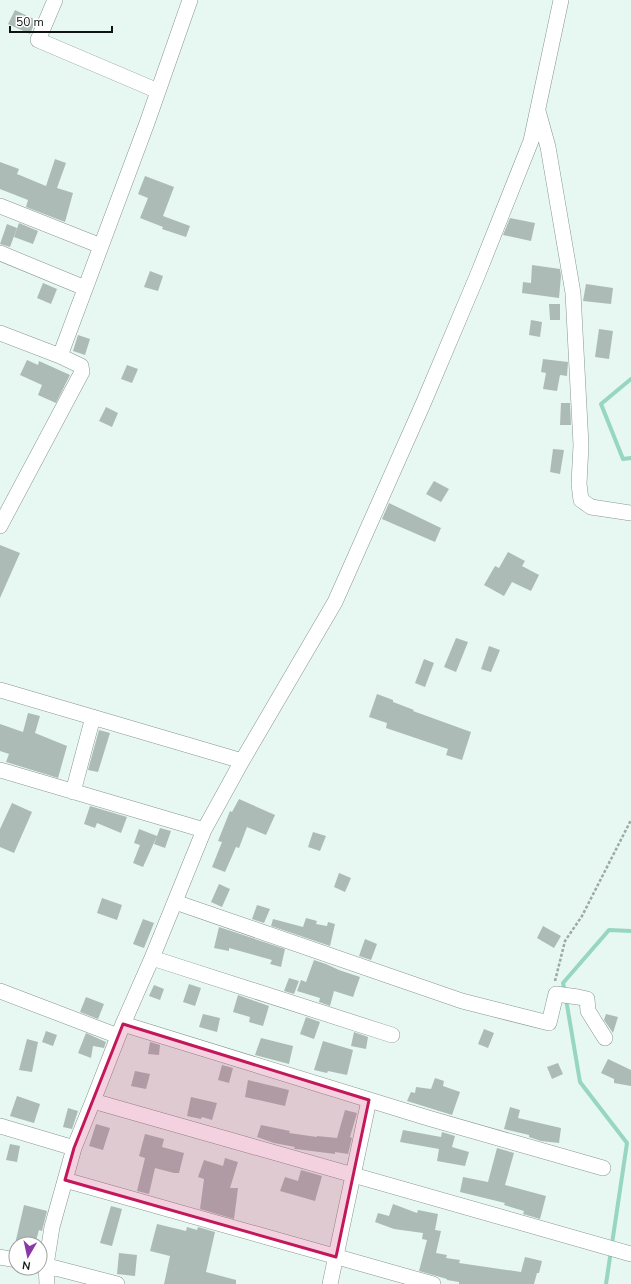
<svg xmlns="http://www.w3.org/2000/svg" width="631" height="1284" font-family="'Nunito Sans',sans-serif">
<rect width="100%" height="100%" fill="#e7f7f1"/>
<g fill="none" stroke-linecap="round" stroke-linejoin="round">
<path stroke="#96d6c2" stroke-width="4" d="M631 379 601 404 623 459 631 458
M565 992 563 983 609 930 631 931
M566 999 580 1082 627 1143 606 1284"/>
</g>
<path fill="#acbbb6" d="M15 10 36 20 30 34 8 24Z
M55 159 66 163 57 188 73 193 65 222 26 207 28 200 0 189V162L19 169 17 174 46 186Z
M145 176 174 187 163 216 190 226 186 237 162 229 163 227 140 218 148 198 138 194Z
M510 218 535 223 531 241 503 235Z
M19 223 38 231 33 244 14 237Z
M7 224 17 228 10 247 0 244Z
M532 265 560 269 561 276 559 298 522 293 523 282 531 283Z
M150 271 163 276 158 291 144 287Z
M43 283 57 289 51 304 37 298Z
M586 284 613 288 611 304 583 301Z
M549 304H560V320H550Z
M531 320 542 322 540 337 529 335Z
M599 329 613 331 609 359 595 357Z
M78 335 90 339 85 355 73 351Z
M543 359 568 362 567 376 560 375 557 391 543 389 546 373 541 372Z
M27 360 38 365 39 361 70 375 56 403 38 395 42 385 20 375Z
M127 365 138 369 132 383 121 379Z
M561 403H570L571 425H560Z
M106 407 118 413 112 427 99 421Z
M553 449 564 450 560 474 550 472Z
M434 481 449 489 441 502 426 494Z
M389 503 441 528 435 542 382 519Z
M0 545 20 553 0 598Z
M508 552 525 561 522 566 539 575 531 591 512 582 504 596 484 585 495 566 499 568Z
M456 638 468 642 456 672 444 667Z
M489 646 500 650 491 672 481 669Z
M424 659 434 663 425 687 415 683Z
M377 694 393 700V702L414 710 413 711 471 732 462 760 446 755 448 749 386 728 387 723 369 717Z
M28 713 40 716 35 733 67 746 58 778 6 762 9 754 0 751V724L23 732Z
M99 730 110 733 98 772 88 770Z
M239 799 275 815 266 835 247 827 239 848 236 847 225 872 212 867 222 842 218 841 230 811 232 812Z
M12 803 32 812 14 853 0 847V829Z
M90 806 127 817 121 833 97 823 95 828 84 824Z
M160 828 171 831 165 848 154 844Z
M139 829 157 836 143 867 133 863 140 845 134 843Z
M313 832 326 836 320 851 308 847Z
M339 873 351 878 345 892 334 887Z
M219 884 230 889 222 907 211 902Z
M102 898 122 905 117 920 97 913Z
M257 905 270 909 264 923 252 919Z
M306 918 317 921 316 924 327 926 328 922 335 924 330 946 271 926 273 919 303 927Z
M143 919 154 923 144 948 133 944Z
M543 926 561 936 554 948 537 938Z
M219 927 285 949 281 967 270 964 272 960 229 948V951L214 948Z
M365 939 377 944 371 960 359 956Z
M314 960 326 964 339 970 360 977 353 997 334 991 330 1006 319 1002 320 998 297 991 301 980 306 982Z
M289 978 299 981 294 994 284 991Z
M189 984 201 988 195 1006 183 1002Z
M154 985 164 989 160 1000 149 996Z
M238 995 269 1006 263 1026 249 1022 250 1017 233 1012Z
M86 997 104 1004 98 1019 80 1012Z
M203 1014 220 1018 217 1032 199 1027Z
M606 1014 618 1017 613 1033 604 1020Z
M306 1017 320 1022 314 1039 300 1034Z
M484 1029 494 1033 488 1048 478 1044Z
M46 1031 57 1035 53 1046 42 1042Z
M354 1032 368 1037 366 1049 351 1046Z
M86 1033 106 1042 104 1048 93 1046 91 1058 78 1053Z
M261 1038 293 1046 289 1064 255 1055Z
M27 1039 38 1042 32 1072 19 1070Z
M323 1041 353 1050 347 1075 328 1071 327 1073 314 1070Z
M150 1042 160 1045 159 1055 148 1054Z
M608 1059 631 1070V1086L614 1083V1079L601 1073Z
M558 1063 563 1074 552 1079 547 1067Z
M222 1065 233 1068 229 1083 218 1080Z
M135 1071 150 1074 146 1089 131 1086Z
M435 1078 444 1081 443 1086 460 1092 452 1115 407 1101 411 1092 415 1093 416 1087 431 1089Z
M248 1080 289 1090 285 1106 245 1097Z
M17 1096 40 1104 34 1123 10 1116Z
M191 1097 217 1103 212 1120 202 1117 201 1119 187 1116Z
M510 1107 520 1110 518 1118 561 1128 559 1143 541 1141 529 1137V1135L504 1129Z
M68 1108 78 1111 72 1129 63 1127Z
M345 1110 357 1113 350 1137 352 1138 348 1154 335 1152V1154L296 1149H294L295 1147 274 1143 257 1137 261 1125 290 1131 289 1133 317 1137V1136L337 1138Z
M96 1124 110 1128 103 1150 89 1146Z
M403 1130 441 1137 442 1132 455 1136 452 1147 469 1152 465 1166 437 1161 439 1149 400 1142Z
M145 1134 164 1139 162 1147 184 1153 179 1173H174L155 1168 149 1194 137 1191 145 1158 139 1156Z
M10 1144 20 1146 17 1162 6 1160Z
M497 1148 514 1153 505 1185 546 1196 540 1219 523 1214 524 1211 504 1205 505 1203 460 1192 463 1177 488 1182Z
M225 1158 238 1162 230 1188H238L234 1219 200 1209 204 1179 198 1177 204 1160 223 1166Z
M301 1170 322 1176 315 1201 280 1191 285 1177 298 1181Z
M393 1204 417 1213 418 1210 438 1214 435 1230 441 1231 436 1253 447 1255 446 1258 460 1260 459 1263 521 1272 525 1257 542 1261 539 1273H537L534 1284H459V1282L447 1280V1279L419 1271 427 1240 422 1239 423 1233 394 1229 375 1222 378 1213 389 1216Z
M24 1205 47 1211 42 1231 39 1230 35 1244H15Z
M111 1206 122 1209 112 1246 100 1243Z
M157 1224 186 1231 187 1227 197 1230 198 1227 215 1232 206 1272 236 1280V1284H164L170 1256 150 1251Z
M119 1253 137 1255 135 1276 117 1274Z"/>
<g fill="none" stroke-linecap="round" stroke-linejoin="round">
<g stroke="#889691" stroke-width="16">
<path id="minor" d="M55 0 38 40 158 91
M538 111 548 147 573 293 581 445 579 484 581 500 591 507 631 513
M0 206 101 246
M0 253 85 288
M0 333 60 356
M0 526 82 372 81 366 60 356 147 123 190 0
M0 690 242 761
M0 770 204 830
M73 792 93 717
M175 902 462 1001 549 1023 556 994 578 997 587 999 588 1011 605 1038
M152 958 392 1035
M0 991 118 1036
M123 1024 428 1118 603 1168
M93 1101 631 1254
M0 1126 74 1148
M65 1180 433 1284
M0 1257 16 1260
M40 1264 117 1284
M47 1284 46 1265 52 1227 74 1148 93 1101 123 1024 152 958 204 830 242 761 335 602 423 404 478 274 531 141 561 0
M330 1284 369 1100"/>
</g>
<path stroke="#9da9a4" stroke-width="2.5" stroke-dasharray="3 2" stroke-linecap="butt" d="M555 981 565 941 582 916 631 820"/>
<use href="#minor" stroke="#fff" stroke-width="15"/>
</g>
<path fill="#c2185b" fill-opacity="0.2" stroke="#c2185b" stroke-width="3" stroke-linejoin="round" d="M123 1024 369 1100 336 1257 65 1180 74 1148Z"/>
<g transform="translate(28 1256) rotate(189)"><circle r="19" fill="#ffffff" stroke="#9fa1a0"/>
<path d="M0-3L7 15L0 10L-7 15Z" fill="#8b38a7"/>
<text y="-6" font-size="11" font-weight="bold" text-anchor="middle" fill="#0f1412">N</text>
</g>
<path d="M10 26v6h102v-6" fill="none" stroke="#0f1412" stroke-width="2"/>
<text x="16" y="26" font-size="12" fill="#0f1412" stroke="#ffffff" stroke-width="3" paint-order="stroke">50 m</text>
</svg>
